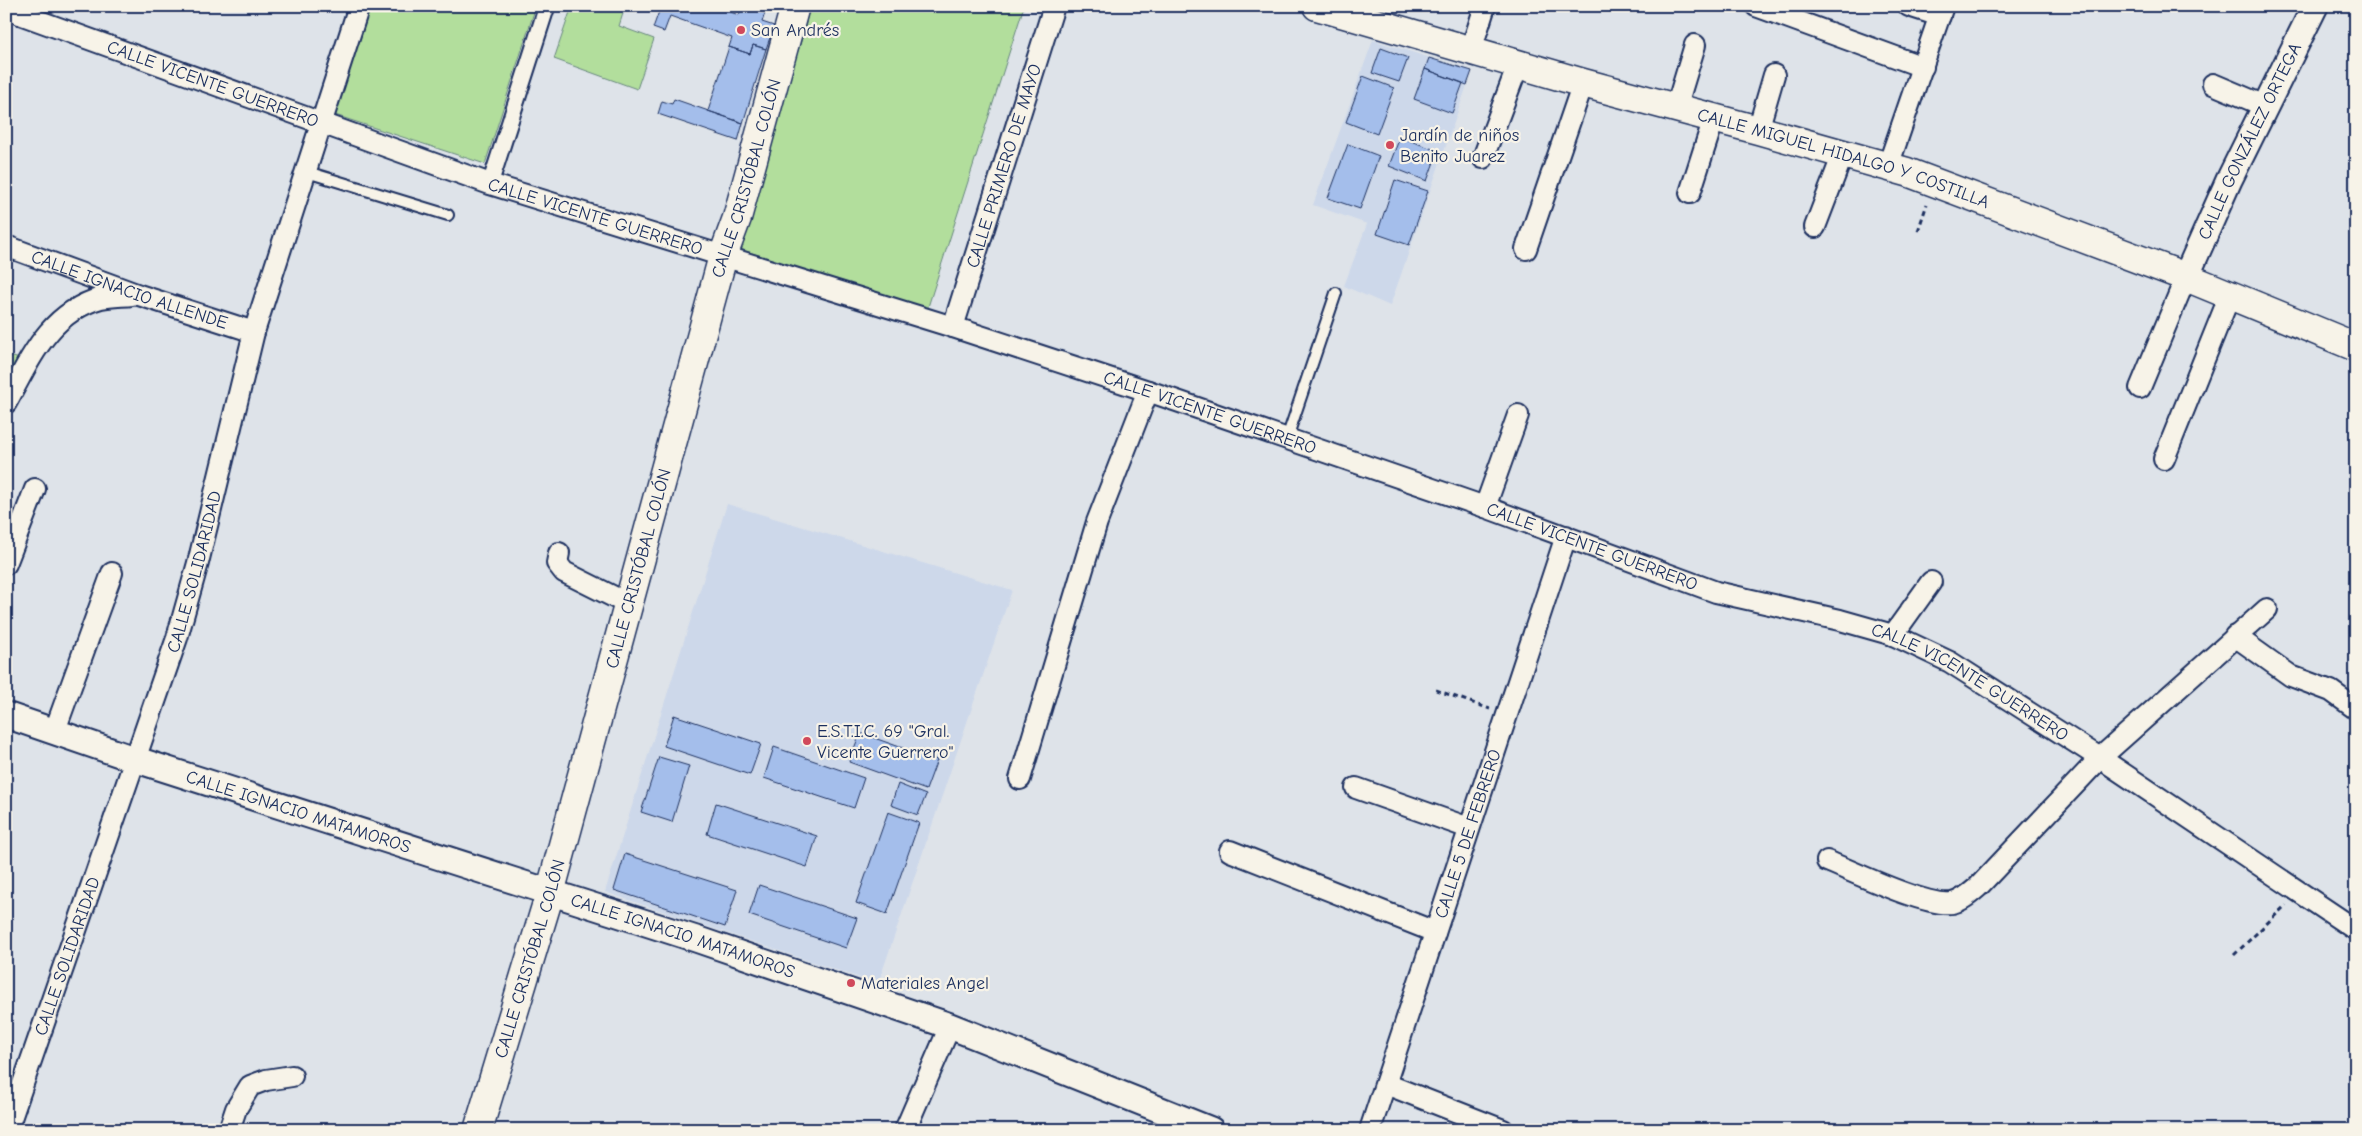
<svg xmlns="http://www.w3.org/2000/svg" width="2362" height="1136" font-family="'Comic Neue',sans-serif">
<rect width="100%" height="100%" fill="#dee3e9"/>
<filter id="ink" filterUnits="userSpaceOnUse"><feTurbulence type="fractalNoise" baseFrequency=".02" numOctaves="2"/><feDisplacementMap in="SourceGraphic" scale="10" xChannelSelector="R" yChannelSelector="G"/><feConvolveMatrix kernelMatrix="1 2 1 2 8 2 1 2 1" color-interpolation-filters="sRGB"/></filter>
<g filter="url(#ink)">
<path fill="#cdd8ea" d="M1373 40 1472 71 1390 306 1344 286 1367 224 1313 205Z
M727 504 1012 590 878 984 605 892Z"/>
<path fill="#b2de9c" stroke="#66867d" d="M367 6H536L485 164 332 114Z
M572 6 625 7 619 26 654 39 637 89 554 59Z
M809 6H1024L927 310 734 247 805 29Z
M6 355 20 359 6 384Z"/>
<path fill="#a4beeb" stroke="#1b2f5e" d="M661 6H713L739 15 742 6H746L765 13 762 22 774 26 766 49 753 45 750 54 729 47 732 38 670 16 664 32 653 28Z
M753 45 766 49 743 123 708 111 729 47 750 54Z
M1381 48 1408 58 1399 82 1372 73Z
M1429 58 1472 71 1467 85 1425 69Z
M1425 69 1463 83 1452 113 1414 99Z
M1363 76 1394 88 1377 134 1346 122Z
M674 99 743 123 738 141 658 114 662 101 672 104Z
M1400 137 1438 151 1427 181 1389 166Z
M1348 144 1379 156 1360 209 1328 198Z
M1395 180 1428 191 1409 245 1377 234Z
M674 715 761 744 750 775 664 746Z
M860 733 937 760 926 790 849 762Z
M774 747 864 778 854 808 764 778Z
M659 757 689 766 672 822 641 812Z
M898 784 926 795 918 815 891 805Z
M716 803 817 836 807 867 707 834Z
M888 812 919 823 887 914 856 903Z
M625 854 737 890 725 927 614 890Z
M759 885 857 918 846 948 749 915Z"/>
<g fill="none" stroke-linecap="round" stroke-linejoin="round">
<g stroke="#1b2f5e" stroke-width="14">
<path id="service" d="M307 172 448 215
M1287 438 1336 293"/>
</g>
<g stroke="#1b2f5e" stroke-width="19">
<path id="pedestrian" d="M490 184 547 6"/>
</g>
<g stroke="#1b2f5e" stroke-width="24">
<g id="minor">
<path d="M1756 6 1923 67"/>
<path d="M1909 6 1940 16"/>
<path id="s1" d="M6 9 490 184 953 327 1148 391 1485 507 1716 592 1840 620 1893 635 1950 662 2100 758 2356 930"/>
<path d="M1471 50 1485 6"/>
<path d="M2213 84 2265 106"/>
<path d="M1676 108 1695 45"/>
<path d="M1758 130 1774 75"/>
<path d="M1483 158 1518 65"/>
<path d="M1888 166 1943 6"/>
<path d="M1690 193 1714 118"/>
<path d="M1815 227 1843 154"/>
<path id="s2" d="M6 246 139 295 254 332"/>
<path d="M1526 249 1583 83"/>
<path id="s3" d="M953 327 1054 6"/>
<path d="M2140 388 2186 277"/>
<path d="M6 403C30 360 48 313 101 298 110 296 122 296 132 295"/>
<path d="M2164 459 2230 295"/>
<path d="M1485 507 1518 415"/>
<path d="M559 553 557 563 564 572 628 604"/>
<path d="M6 564 35 489"/>
<path d="M1893 635 1931 582"/>
<path d="M2235 636 2291 676 2331 691 2356 709"/>
<path d="M54 733 112 573"/>
<path d="M1020 779 1097 522 1148 391"/>
<path d="M1356 788 1469 828"/>
<path d="M1230 851 1435 932"/>
<path d="M1827 861C1854 872 1926 907 1952 903 1962 901 1971 893 1978 887L2100 758 2267 609"/>
<path d="M1386 1084 1503 1130"/>
<path id="s4" d="M7 1130 177 638 198 563 254 332 359 6"/>
<path d="M229 1130 236 1109 250 1086 266 1080 292 1076"/>
<path d="M905 1130 950 1026"/>
<path id="s5" d="M1370 1130 1566 536"/>
</g>
</g>
<g stroke="#1b2f5e" stroke-width="29">
<g id="tertiary">
<path id="s6" d="M2186 277 2229 180 2315 6"/>
<path id="s7" d="M6 715 134 759 696 939 950 1026 1211 1130"/>
</g>
</g>
<g stroke="#1b2f5e" stroke-width="31">
<g id="secondary">
<path id="s8" d="M1317 6 1583 83 1758 130 1907 172 2186 277 2356 347"/>
<path id="s9" d="M478 1130 550 893 723 256 737 218 795 6"/>
</g>
</g>
<path stroke="#1b2f5e" stroke-width="3" stroke-dasharray="5 4" stroke-linecap="butt" d="M1918 231 1927 204
M1436 690 1490 709
M2234 955 2286 905"/>
<use href="#service" stroke="#f7f3e8" stroke-width="10"/>
<use href="#pedestrian" stroke="#f7f3e8" stroke-width="15"/>
<use href="#minor" stroke="#f7f3e8" stroke-width="20"/>
<use href="#tertiary" stroke="#f7f3e8" stroke-width="25"/>
<use href="#secondary" stroke="#f7f3e8" stroke-width="28"/>
</g>
</g>
<g fill="#d1495b" stroke="#f7f3e8" stroke-width="2">
<circle cx="741" cy="30" r="5"/>
<circle cx="1390" cy="145" r="5"/>
<circle cx="807" cy="741" r="5"/>
<circle cx="851" cy="983" r="5"/>
</g>
<g text-anchor="middle" stroke-width="4.5" stroke-linejoin="round" paint-order="stroke">
<g font-size="18" fill="#1b2f5e" stroke="#f7f3e8" text-anchor="start">
<text x="751" y="36">San Andrés</text>
<text x="1400" y="141">Jardín de niños<tspan x="1400" dy="21">Benito Juarez</tspan></text>
<text x="817" y="737">E.S.T.I.C. 69 "Gral.<tspan x="817" dy="21">Vicente Guerrero"</tspan></text>
<text x="861" y="989">Materiales Angel</text>
</g>
<g font-size="18" fill="#1b2f5e" stroke="#f7f3e8">
<text dy="6" stroke="none"><textPath href="#s1" startOffset="220">CALLE VICENTE GUERRERO</textPath></text>
<text dy="6" stroke="none"><textPath href="#s6" startOffset="150">CALLE GONZÁLEZ ORTEGA</textPath></text>
<text dy="6" stroke="none"><textPath href="#s8" startOffset="548">CALLE MIGUEL HIDALGO Y COSTILLA</textPath></text>
<text dy="6" stroke="none"><textPath href="#s3" startOffset="169">CALLE PRIMERO DE MAYO</textPath></text>
<text dy="6" stroke="none"><textPath href="#s9" startOffset="989">CALLE CRISTÓBAL COLÓN</textPath></text>
<text dy="6" stroke="none"><textPath href="#s1" startOffset="625">CALLE VICENTE GUERRERO</textPath></text>
<text dy="6" stroke="none"><textPath href="#s2" startOffset="131">CALLE IGNACIO ALLENDE</textPath></text>
<text dy="6" stroke="none"><textPath href="#s1" startOffset="1270">CALLE VICENTE GUERRERO</textPath></text>
<text dy="6" stroke="none"><textPath href="#s1" startOffset="1675">CALLE VICENTE GUERRERO</textPath></text>
<text dy="6" stroke="none"><textPath href="#s9" startOffset="584">CALLE CRISTÓBAL COLÓN</textPath></text>
<text dy="6" stroke="none"><textPath href="#s4" startOffset="589">CALLE SOLIDARIDAD</textPath></text>
<text dy="6" stroke="none"><textPath href="#s1" startOffset="2079">CALLE VICENTE GUERRERO</textPath></text>
<text dy="6" stroke="none"><textPath href="#s7" startOffset="308">CALLE IGNACIO MATAMOROS</textPath></text>
<text dy="6" stroke="none"><textPath href="#s5" startOffset="312">CALLE 5 DE FEBRERO</textPath></text>
<text dy="6" stroke="none"><textPath href="#s7" startOffset="712">CALLE IGNACIO MATAMOROS</textPath></text>
<text dy="6" stroke="none"><textPath href="#s4" startOffset="184">CALLE SOLIDARIDAD</textPath></text>
<text dy="6" stroke="none"><textPath href="#s9" startOffset="179">CALLE CRISTÓBAL COLÓN</textPath></text>
</g>
</g>
<rect width="2362" height="1136" fill="none" stroke="#f7f3e8" stroke-width="25"/>
<rect x="12" y="12" width="2337" height="1111" fill="none" stroke="#1b2f5e" stroke-width="2" filter="url(#ink)"/>
</svg>
